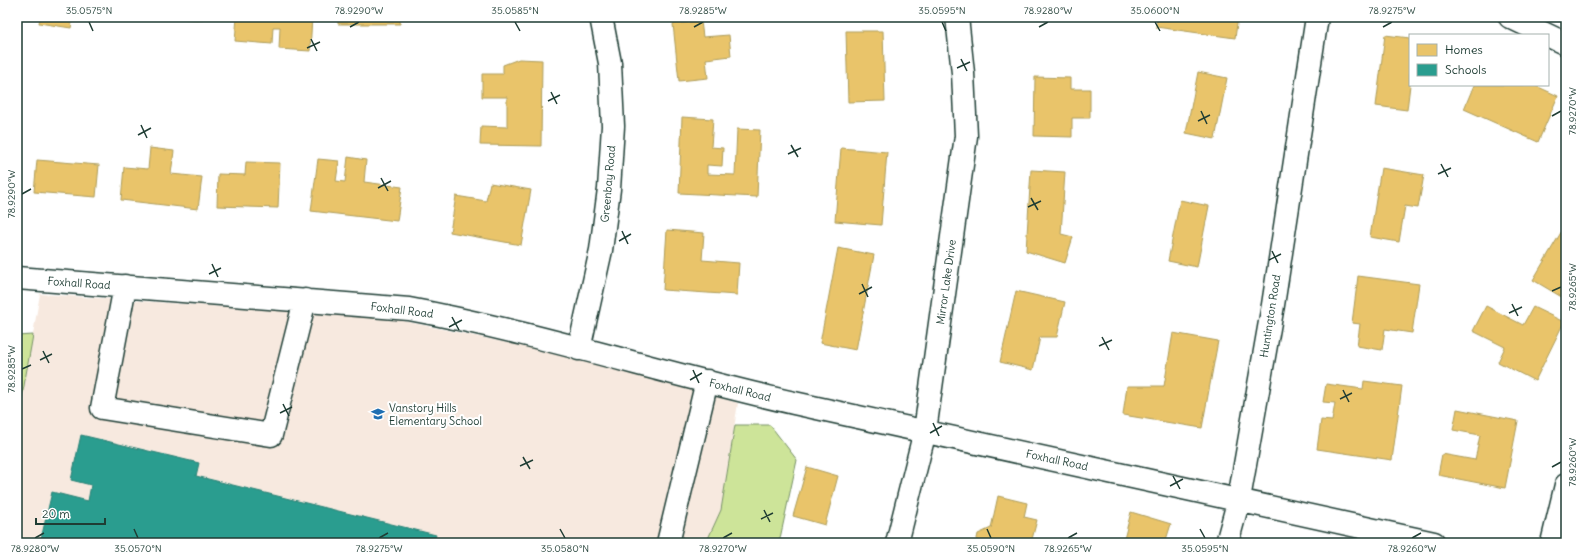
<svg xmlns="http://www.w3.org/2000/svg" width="1583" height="560" font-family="Delius,sans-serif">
<rect width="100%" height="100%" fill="#fff"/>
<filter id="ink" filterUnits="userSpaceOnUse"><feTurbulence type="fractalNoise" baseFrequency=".025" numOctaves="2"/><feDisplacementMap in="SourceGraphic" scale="8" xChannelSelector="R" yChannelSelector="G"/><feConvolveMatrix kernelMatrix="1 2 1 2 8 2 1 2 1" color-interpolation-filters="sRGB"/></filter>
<g filter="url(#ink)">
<path fill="#f7e9df" d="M40 294 394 319 574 357 738 403 721 510 706 543H17V425Z"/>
<path fill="#cde499" stroke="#769066" d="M33 335 17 425V336Z
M735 425H770L797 460 779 543H706L721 510Z"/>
<path fill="#e9c46a" stroke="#ac9c5a" d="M40 17H73L71 28 39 23Z
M165 17H202V20Z
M237 17H312L310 51 279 49 280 27H273L272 44 235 41Z
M338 17H400V24H338Z
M1157 17H1238L1235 38 1156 27Z
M701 21 703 37 729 35 731 56 706 59 708 78 679 81 673 24Z
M846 31H883L885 101 848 102Z
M1385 35 1410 38V85L1407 110 1376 106Z
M519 59 542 60 541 146 480 145 481 126 507 127V97H482V74H503V65Z
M1198 72 1227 78 1215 139 1186 133Z
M1035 77 1070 78V89H1090V118H1072V137L1034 136Z
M1474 85H1534L1558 96 1538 142 1464 109Z
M682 117 713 119 711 147 723 148 722 166 707 165V174L735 175 737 129 760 130 757 197 679 193Z
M150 148 174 151 171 174 202 177 198 209 121 200 124 167 148 169Z
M841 148 887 152 881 225 835 221Z
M348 157 366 160 364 182 402 187 397 221 311 211 318 159 339 161 336 181 345 182Z
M37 160 99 165 96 197 34 192Z
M246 162 280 163 278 208 217 206 218 174 245 175Z
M1381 168 1424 175 1418 208 1405 206 1399 242 1370 237Z
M1031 170 1065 172 1061 234 1073 237 1065 263 1026 251Z
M490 183 531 190 521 245 450 232 456 196 486 201Z
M1180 200 1209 206 1197 267 1168 261Z
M1566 224V298L1565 299 1533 280Z
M667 230 704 233 702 260 739 263 737 295 663 290Z
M838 248 874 255 856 350 820 343Z
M1358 276 1419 284 1412 333 1385 329 1382 350 1357 346 1360 324 1352 323Z
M1016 291 1065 302 1057 337H1040L1033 370 1000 362Z
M1486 306 1523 325 1533 307 1564 322 1535 381 1498 362 1505 347 1473 331Z
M1173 333 1218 341 1202 428 1123 415 1127 386H1164Z
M1364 381 1402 386 1392 460 1317 449 1321 420 1332 421 1335 403 1323 402 1326 384 1363 389Z
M1457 409 1518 421 1505 488 1438 475 1442 454 1475 460 1480 435 1453 430Z
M807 467 838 476 825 525 793 516Z
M998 496 1027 503 1024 517 1037 520 1031 543H976L978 534 991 528Z
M1131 512 1171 524 1165 543H1123Z"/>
<path fill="#2a9d8f" stroke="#278074" d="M81 435 199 463 196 476 436 535 434 543H40L52 492 88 501 91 485 71 480Z"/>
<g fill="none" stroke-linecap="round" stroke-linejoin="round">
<g stroke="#1f3d34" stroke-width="25">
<path id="minor" d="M1510 17 1566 44
M17 278 409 309C539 333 665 374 794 403 1007 451 1221 495 1434 543
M125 286 102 408 271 435 305 300
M579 349 601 250 609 189 613 126 610 63 601 17
M668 543 707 381
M897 543 925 431 966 136 963 73 957 17
M1227 543 1239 499 1273 305 1317 17
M1552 543 1566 485"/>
</g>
<use href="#minor" stroke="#fff" stroke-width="22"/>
</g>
</g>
<path fill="none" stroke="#1f3d34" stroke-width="1.5" d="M89 22 93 31M515 22 520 31M942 22 946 31M1155 22 1160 31M350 27 359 22M694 27 703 22M1039 27 1048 22M1383 27 1392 22M311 39 317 51M307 48 320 42M961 59 967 71M957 68 970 62M551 92 557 104M548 101 560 95M1201 111 1207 124M1552 116 1561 111M1198 121 1210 115M141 125 147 138M138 135 151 128M791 145 798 157M788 154 801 148M1441 164 1448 177M1438 174 1451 168M381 178 388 191M378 188 391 181M22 194 31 189M1031 198 1038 210M1028 207 1041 201M622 231 628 244M619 241 631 234M1272 251 1278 263M1269 260 1281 254M212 264 218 277M209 274 221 268M862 284 868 297M1552 291 1561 287M859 294 872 287M1512 304 1518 316M1509 313 1522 307M452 317 459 330M449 327 462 320M1102 337 1109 350M1099 346 1112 340M43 351 49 363M40 360 52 354M22 369 31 365M693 370 699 383M690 380 702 373M1343 390 1349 402M1340 399 1352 393M283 404 289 416M280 413 292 407M933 423 939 436M930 433 942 426M523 457 530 469M520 466 533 460M1552 467 1561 462M1173 476 1180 489M1170 486 1183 479M764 510 770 522M761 519 773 513M134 529 138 538M560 529 565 538M987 529 991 538M1200 529 1205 538M35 538 44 533M379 538 388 533M723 538 732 533M1068 538 1077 533M1412 538 1421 533"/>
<defs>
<g id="school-bare" transform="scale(1.08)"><path d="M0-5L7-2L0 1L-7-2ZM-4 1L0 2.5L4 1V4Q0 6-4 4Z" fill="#1f6fb2" stroke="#fff" stroke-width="2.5" paint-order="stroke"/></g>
</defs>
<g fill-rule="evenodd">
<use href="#school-bare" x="378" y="414"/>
</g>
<g text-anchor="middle" stroke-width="4" stroke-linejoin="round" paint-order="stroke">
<g font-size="11" fill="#1f3d34" stroke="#fff">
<text transform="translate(608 184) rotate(-85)" y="4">Greenbay Road</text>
<text transform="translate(946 282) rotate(-82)" y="4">Mirror Lake Drive</text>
<text transform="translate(79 283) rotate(4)" y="4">Foxhall Road</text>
<text transform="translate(402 310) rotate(7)" y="4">Foxhall Road</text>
<text transform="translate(1270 316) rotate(-81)" y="4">Huntington Road</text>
<text transform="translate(740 390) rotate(14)" y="4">Foxhall Road</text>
<text transform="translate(1057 460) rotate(12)" y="4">Foxhall Road</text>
</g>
<g font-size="11" fill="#1f3d34" stroke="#fff" text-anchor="start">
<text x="389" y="412">Vanstory Hills<tspan x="389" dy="13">Elementary School</tspan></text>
</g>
</g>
<rect width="1583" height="560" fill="none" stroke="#fff" stroke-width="44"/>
<rect x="1409" y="34" width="140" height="52" fill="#ffffff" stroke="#a5b1ae"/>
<rect x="1417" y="44" width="20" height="12" fill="#e9c46a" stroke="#a5b1ae"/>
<text x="1445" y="54" font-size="12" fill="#1f3d34">Homes</text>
<rect x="1417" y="64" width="20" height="12" fill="#2a9d8f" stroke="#a5b1ae"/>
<text x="1445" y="74" font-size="12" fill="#1f3d34">Schools</text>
<path d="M36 518v6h69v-6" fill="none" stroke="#1f3d34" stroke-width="2"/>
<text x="42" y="518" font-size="12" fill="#1f3d34" stroke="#ffffff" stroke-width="3" paint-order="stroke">20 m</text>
<rect x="22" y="22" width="1539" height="516" fill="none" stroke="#1f3d34" stroke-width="1.5"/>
<g font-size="10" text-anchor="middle" fill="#1f3d34">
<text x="89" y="14">35.0575°N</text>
<text x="359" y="14">78.9290°W</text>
<text x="515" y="14">35.0585°N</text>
<text x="703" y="14">78.9285°W</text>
<text x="942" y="14">35.0595°N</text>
<text x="1048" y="14">78.9280°W</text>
<text x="1155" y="14">35.0600°N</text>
<text x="1392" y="14">78.9275°W</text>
<text transform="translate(1572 111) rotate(-90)" y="4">78.9270°W</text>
<text transform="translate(11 194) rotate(-90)" y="4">78.9290°W</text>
<text transform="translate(1572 287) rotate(-90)" y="4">78.9265°W</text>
<text transform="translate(11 369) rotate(-90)" y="4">78.9285°W</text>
<text transform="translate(1572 462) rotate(-90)" y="4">78.9260°W</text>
<text x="35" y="552">78.9280°W</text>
<text x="138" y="552">35.0570°N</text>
<text x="379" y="552">78.9275°W</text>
<text x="565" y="552">35.0580°N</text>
<text x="723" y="552">78.9270°W</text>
<text x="991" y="552">35.0590°N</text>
<text x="1068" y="552">78.9265°W</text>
<text x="1205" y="552">35.0595°N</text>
<text x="1412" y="552">78.9260°W</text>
</g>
</svg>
